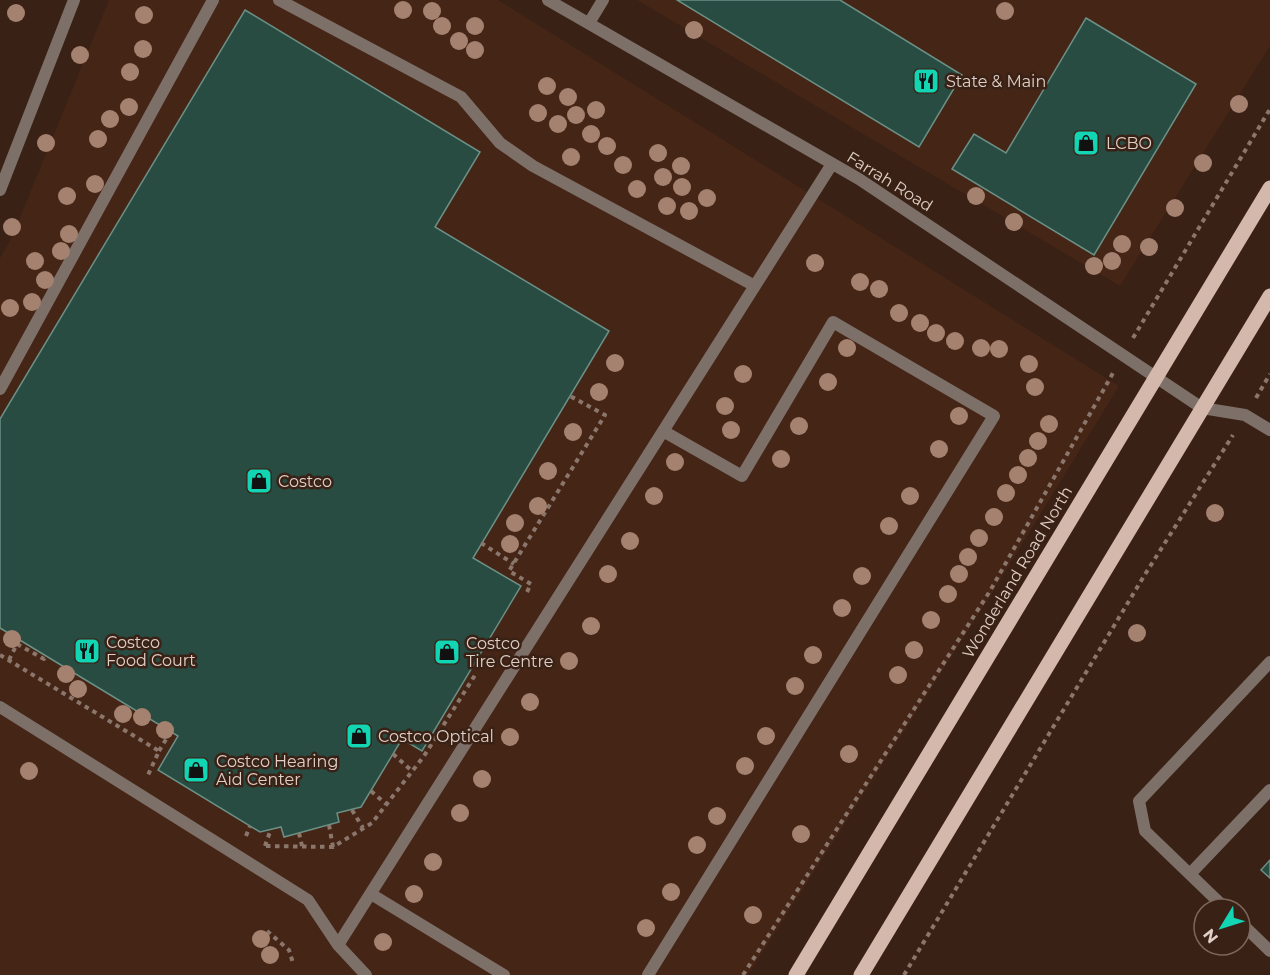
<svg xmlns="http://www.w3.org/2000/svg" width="1270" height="975" font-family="Montserrat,sans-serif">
<rect width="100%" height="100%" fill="#3a2115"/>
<path fill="#452516" d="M109 0H498L1119 386 989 598 748 975H0V258L11 239Z
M637 0H1270V46L1120 286Z"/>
<path fill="#284b42" stroke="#6b9086" stroke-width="1.5" d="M677 0H840L962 75 919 147Z
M245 10 480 152 435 227 609 331 473 558 521 586 422 751 402 739 361 807 337 813 339 822 284 837 281 827 260 832 158 770 178 736 0 628V419Z
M1086 18 1196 84 1094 255 952 169 974 134 1006 153Z
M1270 860V878L1261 870Z"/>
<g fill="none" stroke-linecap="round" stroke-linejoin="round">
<path stroke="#8b766c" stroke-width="4" stroke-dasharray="4.5 4.5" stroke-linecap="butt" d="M1133 338 1270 109
M1256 398 1270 374
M481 543 514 564
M527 592 531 584 509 571 605 415 570 396
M0 655 159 751 148 775
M9 660 17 644 44 659 45 656
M159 751 171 731
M393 754 412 771
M371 791 386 804
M352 810 363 828
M329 825 333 847
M299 833 302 846
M246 836 250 826
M265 846 271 829
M266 846 333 847 372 823 424 756 477 672
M267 931 289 950 293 963
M743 975 990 591 1113 373
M904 975 1144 576 1233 435"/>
<path stroke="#7d7069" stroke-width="12" d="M279 0 461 97 500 143 533 166 755 286
M589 23 603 0
M0 389 213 0
M1202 408 1245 415 1270 430
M0 707 308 900 338 945 366 975
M1190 874 1270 790
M371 894 504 975
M1226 909 1145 831 1139 801 1270 662
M1240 922 1270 951
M338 945 832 164
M648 975 994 416 833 322 742 476 663 431"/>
<path stroke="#7d7069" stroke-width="12" d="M548 0 859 179 1202 408
M0 190 74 0"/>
<path stroke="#d4b8ab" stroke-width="15" d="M796 975 1270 188
M861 975 1270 296"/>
</g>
<g fill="#a58170">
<circle cx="403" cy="10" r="9"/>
<circle cx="432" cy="11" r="9"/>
<circle cx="1005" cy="11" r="9"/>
<circle cx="16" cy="13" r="9"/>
<circle cx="144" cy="15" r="9"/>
<circle cx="442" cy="26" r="9"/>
<circle cx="475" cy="26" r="9"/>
<circle cx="694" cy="30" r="9"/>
<circle cx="459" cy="41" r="9"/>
<circle cx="143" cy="49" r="9"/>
<circle cx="475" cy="50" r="9"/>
<circle cx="80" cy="55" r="9"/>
<circle cx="130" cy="72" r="9"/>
<circle cx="547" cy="86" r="9"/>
<circle cx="568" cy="97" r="9"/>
<circle cx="1239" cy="104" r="9"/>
<circle cx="129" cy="107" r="9"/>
<circle cx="596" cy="110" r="9"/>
<circle cx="538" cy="113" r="9"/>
<circle cx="576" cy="115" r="9"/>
<circle cx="110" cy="119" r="9"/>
<circle cx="558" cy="124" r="9"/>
<circle cx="591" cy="134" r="9"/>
<circle cx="98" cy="139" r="9"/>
<circle cx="46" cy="143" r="9"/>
<circle cx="607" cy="146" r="9"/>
<circle cx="658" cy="153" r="9"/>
<circle cx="571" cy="157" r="9"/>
<circle cx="1203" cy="163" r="9"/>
<circle cx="623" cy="165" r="9"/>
<circle cx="681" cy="166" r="9"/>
<circle cx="663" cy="177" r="9"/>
<circle cx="95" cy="184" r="9"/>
<circle cx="682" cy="187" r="9"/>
<circle cx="637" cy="189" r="9"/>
<circle cx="67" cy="196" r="9"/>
<circle cx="976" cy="196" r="9"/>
<circle cx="707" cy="198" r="9"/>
<circle cx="667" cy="206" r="9"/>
<circle cx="1175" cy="208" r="9"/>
<circle cx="689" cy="211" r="9"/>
<circle cx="1014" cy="222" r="9"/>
<circle cx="12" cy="227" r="9"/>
<circle cx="69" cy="234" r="9"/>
<circle cx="1122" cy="244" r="9"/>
<circle cx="1149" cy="247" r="9"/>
<circle cx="61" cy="251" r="9"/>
<circle cx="35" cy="261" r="9"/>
<circle cx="1112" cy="261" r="9"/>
<circle cx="815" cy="263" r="9"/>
<circle cx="1094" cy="266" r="9"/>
<circle cx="45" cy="280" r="9"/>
<circle cx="860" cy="282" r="9"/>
<circle cx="879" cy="289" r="9"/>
<circle cx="32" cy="302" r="9"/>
<circle cx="10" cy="308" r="9"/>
<circle cx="899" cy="313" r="9"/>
<circle cx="920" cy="323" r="9"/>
<circle cx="936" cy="333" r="9"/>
<circle cx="955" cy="341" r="9"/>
<circle cx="847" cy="348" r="9"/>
<circle cx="981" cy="348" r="9"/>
<circle cx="999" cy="349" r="9"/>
<circle cx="615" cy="363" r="9"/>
<circle cx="1029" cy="364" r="9"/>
<circle cx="743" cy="374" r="9"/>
<circle cx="828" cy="382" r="9"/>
<circle cx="1035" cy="387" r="9"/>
<circle cx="599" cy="392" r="9"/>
<circle cx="725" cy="406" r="9"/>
<circle cx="959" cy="416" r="9"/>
<circle cx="1049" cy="424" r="9"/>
<circle cx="799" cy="426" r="9"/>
<circle cx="731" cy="430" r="9"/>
<circle cx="573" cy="432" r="9"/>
<circle cx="1038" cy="441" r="9"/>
<circle cx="939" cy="449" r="9"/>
<circle cx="1028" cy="458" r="9"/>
<circle cx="781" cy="459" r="9"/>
<circle cx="675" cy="462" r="9"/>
<circle cx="548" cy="471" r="9"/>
<circle cx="1018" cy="475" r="9"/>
<circle cx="1006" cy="493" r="9"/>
<circle cx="654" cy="496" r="9"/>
<circle cx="910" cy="496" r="9"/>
<circle cx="538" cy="506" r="9"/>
<circle cx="1215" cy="513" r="9"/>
<circle cx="994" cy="517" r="9"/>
<circle cx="515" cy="523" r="9"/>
<circle cx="889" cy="526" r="9"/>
<circle cx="979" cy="538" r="9"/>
<circle cx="630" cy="541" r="9"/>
<circle cx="510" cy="544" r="9"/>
<circle cx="968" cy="557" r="9"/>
<circle cx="608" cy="574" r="9"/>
<circle cx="959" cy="574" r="9"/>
<circle cx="862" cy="576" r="9"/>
<circle cx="948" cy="594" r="9"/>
<circle cx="842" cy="608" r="9"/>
<circle cx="931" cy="620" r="9"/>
<circle cx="591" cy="626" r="9"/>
<circle cx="1137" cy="633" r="9"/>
<circle cx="12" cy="639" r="9"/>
<circle cx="914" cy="650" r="9"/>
<circle cx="813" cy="655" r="9"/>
<circle cx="569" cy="661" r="9"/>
<circle cx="66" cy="674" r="9"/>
<circle cx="898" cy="675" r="9"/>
<circle cx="795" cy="686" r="9"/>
<circle cx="78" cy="689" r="9"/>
<circle cx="530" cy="702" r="9"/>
<circle cx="123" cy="714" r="9"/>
<circle cx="142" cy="717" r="9"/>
<circle cx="165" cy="730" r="9"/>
<circle cx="766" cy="736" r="9"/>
<circle cx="510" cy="737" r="9"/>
<circle cx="849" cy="754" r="9"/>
<circle cx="745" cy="766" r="9"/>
<circle cx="29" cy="771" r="9"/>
<circle cx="482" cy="779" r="9"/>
<circle cx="460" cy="813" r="9"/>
<circle cx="717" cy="816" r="9"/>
<circle cx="801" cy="834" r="9"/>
<circle cx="697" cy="845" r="9"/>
<circle cx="433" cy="862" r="9"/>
<circle cx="671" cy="892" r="9"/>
<circle cx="414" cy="894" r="9"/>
<circle cx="753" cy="915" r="9"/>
<circle cx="646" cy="928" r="9"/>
<circle cx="261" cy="939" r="9"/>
<circle cx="383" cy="942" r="9"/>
<circle cx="270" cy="955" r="9"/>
</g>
<defs>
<g id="restaurant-square" transform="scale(1.35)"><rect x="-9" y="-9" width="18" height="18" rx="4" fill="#12d5b4" stroke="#3a2115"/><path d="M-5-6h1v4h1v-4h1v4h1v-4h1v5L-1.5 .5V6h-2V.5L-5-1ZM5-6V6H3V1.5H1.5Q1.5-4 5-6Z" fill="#111"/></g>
<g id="shop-square" transform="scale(1.35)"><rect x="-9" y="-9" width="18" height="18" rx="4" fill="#12d5b4" stroke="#3a2115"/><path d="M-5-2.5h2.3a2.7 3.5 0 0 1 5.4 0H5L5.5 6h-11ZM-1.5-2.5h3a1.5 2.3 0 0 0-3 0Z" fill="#111"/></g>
</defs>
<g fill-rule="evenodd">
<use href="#restaurant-square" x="926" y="81"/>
<use href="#shop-square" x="1086" y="143"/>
<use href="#shop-square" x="259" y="481"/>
<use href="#restaurant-square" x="87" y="651"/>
<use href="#shop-square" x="447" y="652"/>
<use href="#shop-square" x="359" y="736"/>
<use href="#shop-square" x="196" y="770"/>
</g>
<g text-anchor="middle" stroke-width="5" stroke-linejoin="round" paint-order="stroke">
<g font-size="16" fill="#e0cfc7" stroke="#3a2115" text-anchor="start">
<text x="946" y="87">State &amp; Main</text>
<text x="1106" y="149">LCBO</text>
<text x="278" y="487">Costco</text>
<text x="106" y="648">Costco<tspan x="106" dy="18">Food Court</tspan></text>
<text x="466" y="649">Costco<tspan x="466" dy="18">Tire Centre</tspan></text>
<text x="378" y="742">Costco Optical</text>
<text x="216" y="767">Costco Hearing<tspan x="216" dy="18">Aid Center</tspan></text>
</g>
<g font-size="16" fill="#e0cfc7" stroke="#3a2115">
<text transform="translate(890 181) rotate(32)" y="6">Farrah Road</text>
<text transform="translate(1017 572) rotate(-59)" y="6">Wonderland Road North</text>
</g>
</g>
<g transform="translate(1222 927) rotate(232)"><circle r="28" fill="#3a2115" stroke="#7c675c" stroke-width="1.5"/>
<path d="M0-4.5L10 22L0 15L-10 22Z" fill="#12d5b4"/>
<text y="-9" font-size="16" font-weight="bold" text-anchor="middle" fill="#e0cfc7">N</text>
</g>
</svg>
